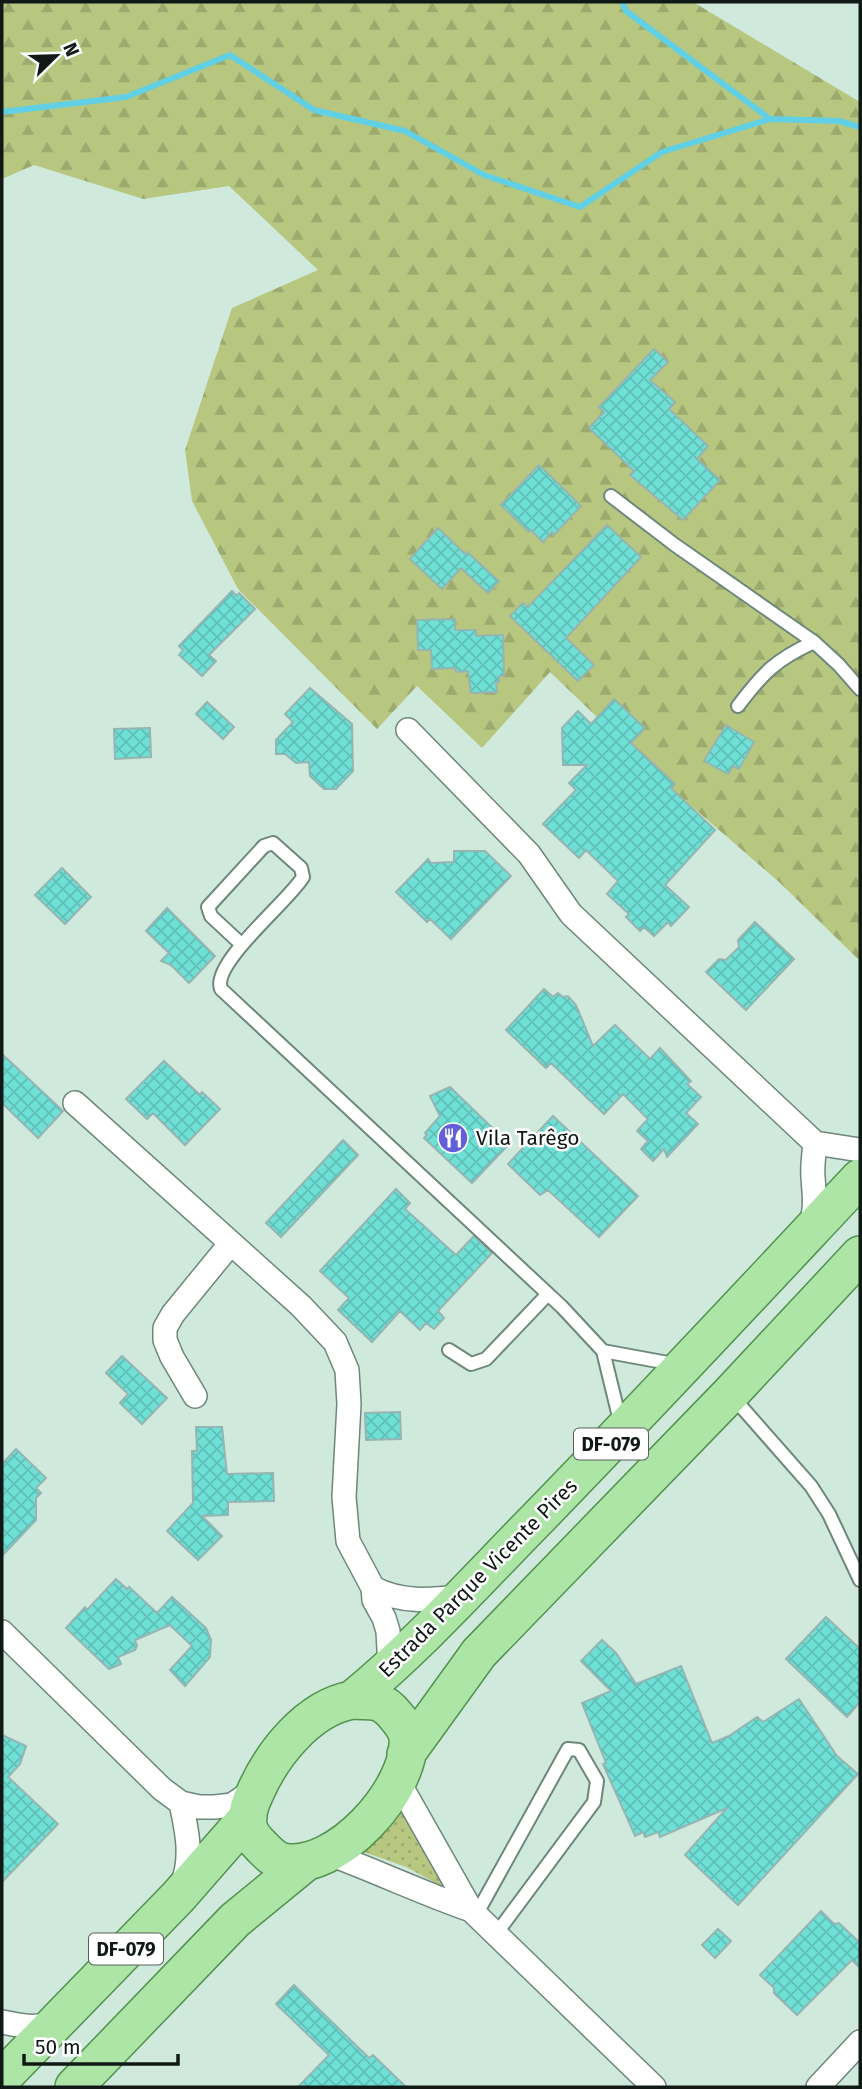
<svg xmlns="http://www.w3.org/2000/svg" width="862" height="2089" font-family="'Fira Sans',sans-serif">
<defs>
<pattern id="grass-dots" width="8" height="8" patternUnits="userSpaceOnUse" patternTransform="scale(1.75)"><rect width="8" height="8" fill="#b7c780"/><path d="M2 2h.1M6 6h.1" fill="none" stroke="#9caa6e" stroke-width="1.8" stroke-linecap="round"/></pattern>
<pattern id="forest-firs" width="22" height="20" patternUnits="userSpaceOnUse" patternTransform="scale(1.75)"><rect width="22" height="20" fill="#b7c780"/><path d="M5 1l3.5 6h-7zM16 11l3.5 6h-7z" fill="#9caa6e"/></pattern>
<pattern id="building-cross-hatch" width="8" height="8" patternUnits="userSpaceOnUse" patternTransform="scale(1.75)"><rect width="8" height="8" fill="#6fe0d6"/><path d="M0 0l8 8M0 8l8-8" fill="none" stroke="#5fc0b7"/></pattern>
</defs>
<rect width="100%" height="100%" fill="#cfeadd"/>
<path fill="url(#grass-dots)" d="M408 1801 462 1897 406 1867 361 1851 390 1828Z"/>
<path fill="url(#forest-firs)" d="M2 2H693L860 102V961L779 882 674 791 550 672 482 748 417 686 377 729 238 589 192 501 185 450 232 308 318 270 229 186 143 199 34 165 2 179Z"/>
<g fill="none" stroke-linecap="round" stroke-linejoin="round">
<path stroke="#61d0e4" stroke-width="6" d="M622 2 626 11 770 119 839 121 860 127
M2 112 126 97 230 55 314 110 405 131 484 175 580 207 662 152 770 119"/>
</g>
<path fill="url(#building-cross-hatch)" stroke="#96b4b1" stroke-width="2" d="M654 349 668 362 650 380 675 402 669 409 708 446 697 459 720 480 683 520 630 475 634 471 589 428 604 412 599 407Z
M539 465 581 506 554 535 552 532 543 542 531 530 529 532 501 505Z
M607 525 641 557 566 638 594 665 578 681 510 616 523 603 528 607Z
M438 528 465 554 467 552 499 581 488 593 461 568 442 589 410 559Z
M232 591 237 596 239 593 255 609 209 655 216 661 202 676 179 655 183 650 179 646Z
M455 619V630H476V636L503 635 504 676H499V682H496L497 692 471 693 468 671 456 672V668L432 669 431 650H418L417 620Z
M310 688 352 724 353 771 336 789H324L310 776 309 762 296 763 285 754H276V740L293 722 285 714Z
M614 699 645 728 631 743 675 784 671 788 715 830 665 885 689 907 671 926 668 922 654 936 644 927 640 931 626 917 629 914 607 894 618 881 586 850 579 858 543 824 576 790 569 783 587 765H563L562 728 578 711 591 724Z
M207 702 234 727 223 739 196 714Z
M726 725 754 742 739 769 733 766 728 774 704 761Z
M150 728 151 757 115 759 114 729Z
M454 851H485L511 876 451 939 430 919 427 922 396 892 428 859 431 863 454 862Z
M62 868 91 897 65 924 35 895Z
M167 908 215 956 189 983 171 965 161 961 169 953 146 931Z
M755 922 794 959 746 1010 706 972 719 959 726 960 739 947 738 940Z
M544 989 553 997 558 993 563 997 568 996 576 1005 593 1046 615 1025 650 1059 660 1048 691 1081 687 1084 701 1097 686 1113 698 1124 667 1157 664 1149 653 1161 641 1149 648 1141 637 1131 648 1119 623 1094 604 1114 551 1063 546 1068 506 1030Z
M2 1054 63 1111 38 1138 2 1103Z
M164 1061 200 1095 202 1092 220 1109 185 1145 153 1113 147 1119 126 1099Z
M450 1087 509 1144 472 1183 424 1138 427 1135 425 1133 440 1116 430 1096Z
M553 1116 638 1196 599 1237 548 1190 540 1195 508 1164Z
M343 1140 358 1155 281 1237 266 1223Z
M396 1189 410 1203 405 1209 456 1255 474 1236 492 1253 438 1311 444 1318 434 1329 426 1323 420 1330 400 1311 372 1342 338 1310 349 1298 320 1271Z
M122 1356 167 1398 142 1424 120 1403 128 1394 106 1373Z
M400 1412 401 1439 366 1440 365 1413Z
M196 1427H222L227 1474 273 1473 274 1501 228 1502V1515L202 1516 222 1536 198 1560 167 1531 193 1503 192 1451H197Z
M16 1449 46 1478 36 1488 41 1493 36 1498V1520L2 1556V1464Z
M116 1579 127 1589 129 1587 157 1613 172 1597 206 1628 211 1640 210 1657 185 1686 170 1670 192 1646 170 1625 135 1640 137 1646 135 1650 118 1657 121 1664 109 1669 66 1628 85 1607 87 1610Z
M826 1617 860 1649V1702L847 1717 786 1659Z
M602 1640 616 1653 636 1684 681 1666 712 1743 729 1736 757 1717 763 1722 799 1699 837 1756 858 1774 738 1905 685 1855 727 1808 660 1837 658 1832 645 1837 643 1832 635 1836 603 1764 606 1763 582 1703 611 1691 581 1661Z
M2 1735 26 1746 20 1764 8 1777 58 1824 2 1882Z
M821 1911 834 1924 839 1923 860 1943V1968L852 1960 797 2015 774 1993V1988L760 1975Z
M718 1929 731 1941 715 1958 702 1945Z
M294 1985 369 2058 373 2055 406 2087H298L329 2055 276 2004Z"/>
<g fill="none" stroke-linecap="round" stroke-linejoin="round">
<g stroke="#6e877b" stroke-width="16">
<path id="service" d="M611 496 675 545 814 642
M738 706C763 673 775 660 814 642L839 665 860 689
M241 944 211 916 208 907 264 846 273 843 301 868 303 877C289 901 211 963 221 989L562 1307 603 1351 621 1425
M449 1350 471 1364 486 1359 548 1294
M603 1351 679 1365
M731 1395 811 1486 829 1514 860 1580
M476 1915 568 1749 579 1750 597 1781 594 1802 496 1934"/>
</g>
<g stroke="#6e877b" stroke-width="26">
<path id="minor" d="M408 730 529 854 571 914 815 1143 860 1150
M75 1103 301 1306 335 1342 347 1370 349 1404 344 1497 348 1541 373 1588 374 1600 384 1618 388 1631 390 1669
M810 1226C817 1209 814 1195 813 1177 812 1166 814 1154 815 1143
M195 1396 172 1357 165 1340V1328L173 1314 231 1243
M373 1588C401 1603 430 1600 460 1597
M2 1632 162 1789 181 1803 199 1807H215L232 1805 257 1788
M398 1781 471 1910 654 2087
M181 1803C187 1831 193 1858 182 1885
M327 1853C376 1871 422 1893 471 1910
M2 2022C21 2026 35 2029 54 2023
M818 2087 860 2042"/>
</g>
<g stroke="#53924e" stroke-width="40">
<path id="primary" d="M352 1700C419 1645 477 1580 538 1518 647 1406 753 1292 860 1178
M352 1700C360 1701 371 1700 378 1702 384 1704 391 1710 395 1715 401 1722 407 1729 408 1738 412 1789 336 1873 283 1862 274 1860 267 1852 261 1846 257 1842 251 1835 249 1829 245 1818 250 1803 255 1793 272 1754 308 1708 352 1700Z
M406 1754 479 1653 730 1394 860 1255
M2 2078 178 1897 248 1817
M74 2087 235 1920 307 1861"/>
</g>
<use href="#service" stroke="#fff" stroke-width="12"/>
<use href="#minor" stroke="#fff" stroke-width="23"/>
<use href="#primary" stroke="#ade5a7" stroke-width="37"/>
</g>
<defs>
<g id="restaurant-disc" transform="scale(1.575)"><circle r="9.5" fill="#635fd8" stroke="#fff"/><path d="M-5-6h1v4h1v-4h1v4h1v-4h1v5L-1.5 .5V6h-2V.5L-5-1ZM5-6V6H3V1.5H1.5Q1.5-4 5-6Z" fill="#fff"/></g>
</defs>
<g fill-rule="evenodd">
<use href="#restaurant-disc" x="453" y="1138"/>
</g>
<g text-anchor="middle" stroke-width="5" stroke-linejoin="round" paint-order="stroke">
<g fill="#fff" stroke="#585e5b" stroke-width="2">
<rect x="574" y="1428.5" width="74" height="31" rx="5"/>
<rect x="89" y="1933.5" width="74" height="31" rx="5"/>
</g>
<g font-size="19" font-weight="bold" fill="#101915">
<text x="611" y="1451">DF-079</text>
<text x="126" y="1956">DF-079</text>
</g>
<g font-size="21" fill="#101915" stroke="#fff" text-anchor="start">
<text x="476" y="1145">Vila Tarêgo</text>
</g>
<g font-size="21" fill="#101915" stroke="#fff">
<text transform="translate(478 1578) rotate(-45)" y="7">Estrada Parque Vicente Pires</text>
</g>
</g>
<rect width="862" height="2089" fill="none" stroke="#101915" stroke-width="7"/>
<g transform="translate(56 56) rotate(67)" stroke="#ffffff" stroke-width="5" paint-order="stroke">
<path d="M0-5L12 26L0 18L-12 26Z" fill="#101915"/>
<text y="-10" font-size="19" font-weight="bold" text-anchor="middle" fill="#101915">N</text>
</g>
<path d="M24 2054v10h154v-10" fill="none" stroke="#101915" stroke-width="3.5"/>
<text x="35" y="2054" font-size="21" fill="#101915" stroke="#ffffff" stroke-width="5" paint-order="stroke">50 m</text>
</svg>
